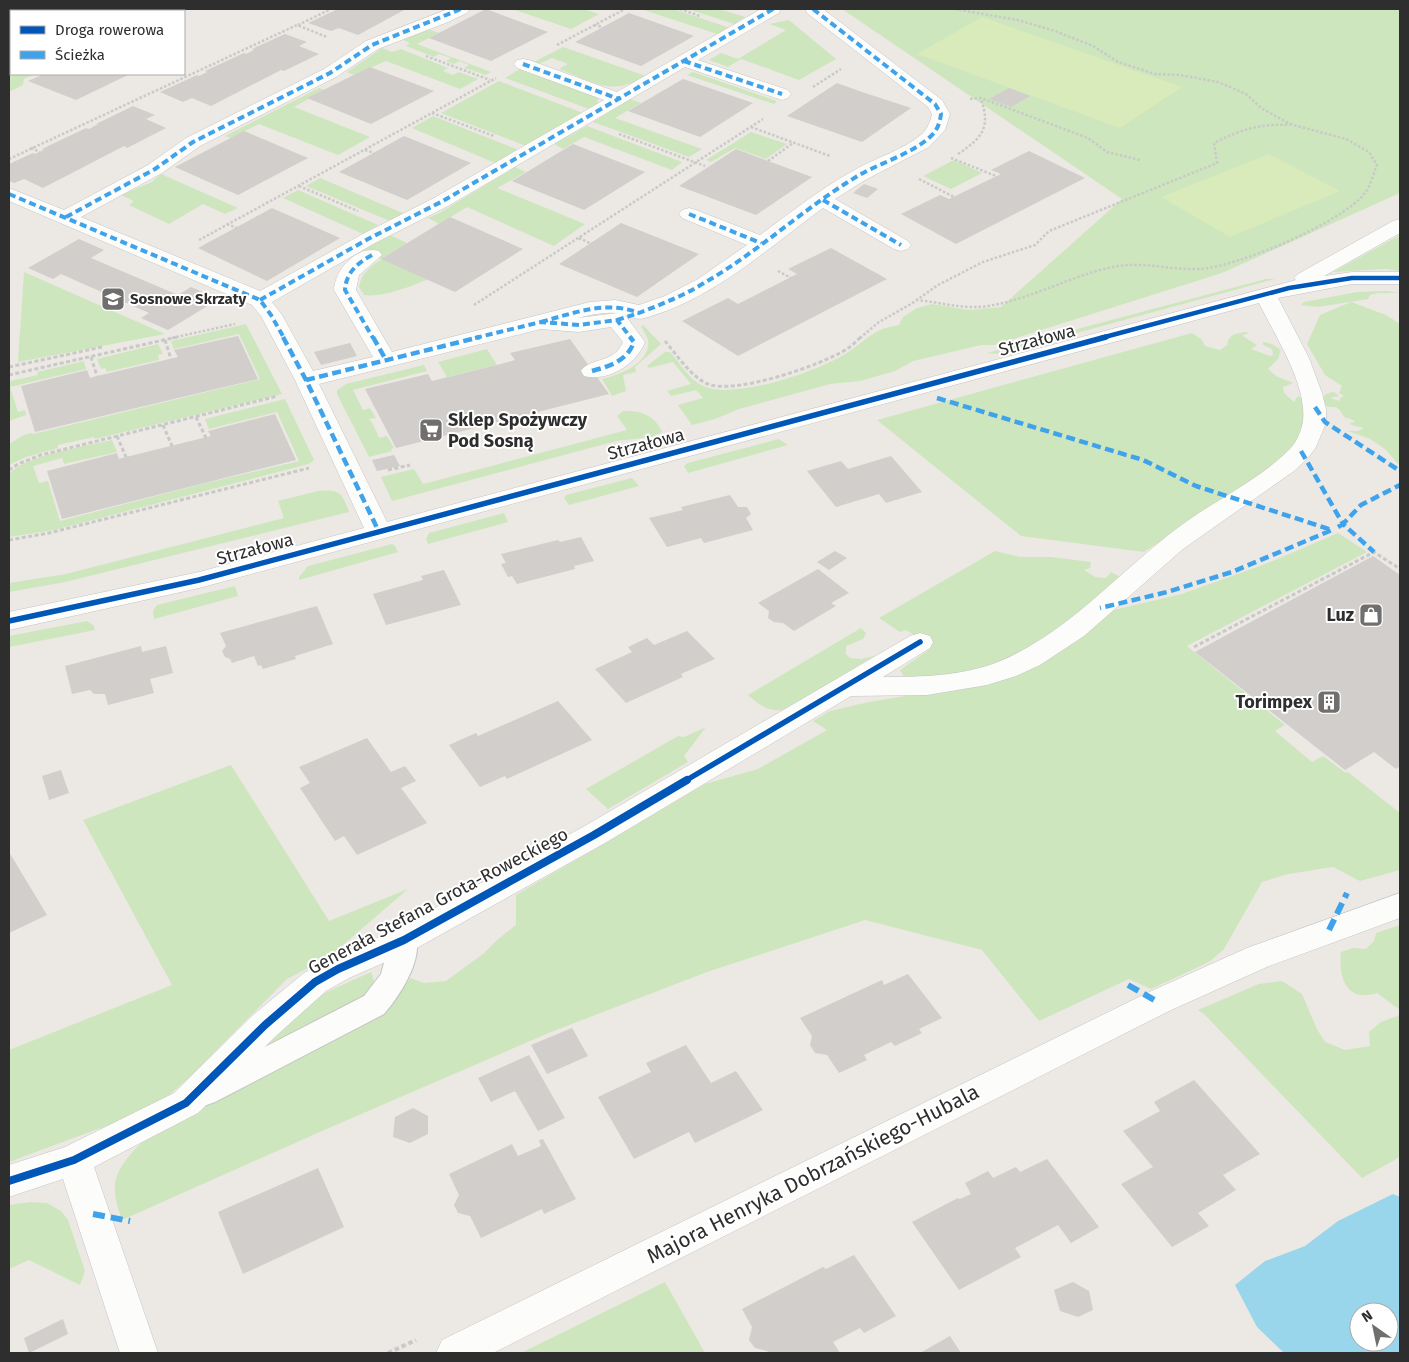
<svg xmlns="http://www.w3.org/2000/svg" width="1409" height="1362" font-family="'Fira Sans',sans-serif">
<rect width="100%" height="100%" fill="#ece8e4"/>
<path fill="#cee6be" d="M512 9H583L599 14 571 29Z
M641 9H673L730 28 717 34Z
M688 9H719L745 17 734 24Z
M842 9H1400V193L1222 273 994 345H981L913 361 895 371 860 381 830 384 739 409 715 419 692 425 678 405 703 398 696 390 671 396 667 391 691 384 673 362 649 368 647 366 665 352H670C679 362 689 379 701 385 733 401 811 373 840 357 864 344 870 329 899 325L903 317 917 308 932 304 969 310 1001 307 1122 199Z
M789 20 836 59 799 80 741 59 728 67 709 60 721 53 738 59 786 30 769 24Z
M428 29 439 33 417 44 491 72 486 75 464 68 469 65 459 61 454 64 446 61 451 58 439 54 434 57 406 46 410 43 401 39Z
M563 47 646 76C611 97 594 82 559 69L568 64 552 58 536 65 532 63Z
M382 48 392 52 401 49 448 68 443 71 453 75 459 72 478 79 460 89 386 61 354 75 347 72Z
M11 50V74H35L24 79 23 85 9 92V51Z
M520 69 593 95 598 99 597 104 589 109 505 78Z
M693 72 777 101 774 104 687 75Z
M499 81 504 83 583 113 526 146 441 113Z
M319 88 325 90 294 107 370 137 338 155 259 124 231 138 225 136Z
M630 99 641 103 615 118 702 149 689 157 593 122Z
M433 116 519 150 495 163 412 128Z
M587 126 682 162 672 170 584 137 563 149 554 144Z
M751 132 787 144 766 159 735 148 711 162 706 160Z
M954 160 982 173 951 189 923 176Z
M515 167 526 172 497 188 585 224 554 246 467 207 439 224 428 218 441 212Z
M161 174 238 208 225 214 203 204 169 224 129 205 134 201 121 195 152 182Z
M320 178 405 214 390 221 306 186Z
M298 190 378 225 363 234 283 198Z
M390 235 407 243 381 259 363 250Z
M1400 235V271L1385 269 1333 272Z
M382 259 428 279C414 286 379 298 364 295L359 287C361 273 371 266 382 259Z
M24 272 165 334 18 362Z
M1266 279H1275L999 354 987 353Z
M1387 291 1400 293H1378L1370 295 1368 299 1318 307 1301 305 1304 302 1357 292Z
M1351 302 1386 315 1400 324V466L1385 449 1370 439 1348 431H1358L1364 428 1351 425 1350 423 1355 422 1353 420 1344 417C1340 409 1337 406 1328 407L1322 402C1323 395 1326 393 1334 392L1339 396 1330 398 1340 401V398L1344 396 1339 393 1342 386 1325 375 1307 344 1320 315Z
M246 324 282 394 95 439 94 437 58 445V448L26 457 9 465V444L24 435 32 433 33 434 260 379 239 334 174 349 171 341Z
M643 325 661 344 635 367 636 372 623 375 626 391 612 396 602 379C619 375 651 364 648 340 647 336 643 330 641 326Z
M1246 332 1249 333 1243 335 1244 337 1257 345 1251 349 1270 356 1273 355 1272 349 1263 345V342L1272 344 1281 350 1278 359 1268 369 1276 376 1293 383 1283 387 1284 393 1294 402 1298 396 1305 399C1305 408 1308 422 1305 430 1289 466 1180 528 1144 552L1021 536 877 420 1192 333 1202 340 1205 346 1220 350 1227 345C1229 334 1236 333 1246 332Z
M158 344 163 354 158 355 159 360 107 372 105 368 101 369 97 359Z
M487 349 497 365 447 377 438 362Z
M84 361 86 369 10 387 18 412 25 410 26 415 9 421V378L10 381 38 375 37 372Z
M424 365 427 371 353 390 363 410 370 408 376 418 369 419 373 424 379 438 387 436 394 448 391 449 392 451 369 457 337 394V390L346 384Z
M285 399 314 460 309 464 54 530 9 537V474C26 455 86 446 112 440L117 452 64 464 62 458 33 466 39 483 48 481 60 521 202 484 299 461 277 412 209 429 205 419Z
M623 411C640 410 655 415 662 432L652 437 616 441 392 501 381 477 414 469 423 484 627 430 617 416Z
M779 439 788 445 688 473 684 466 688 463Z
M632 478 639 486 569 505 564 498 566 495Z
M318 491C339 489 342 492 349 512L65 582 9 592V583L66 574 284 518 278 501Z
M504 513 508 522 428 544 426 539 429 533Z
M1338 533 1367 552 1187 646 1285 725 1275 731 1312 762 1323 756 1346 773 1348 772 1400 813V870L1360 881 1333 867 1288 874 1262 882 1224 949 1209 962 1151 989 1129 979 1039 1021 982 950 865 920 707 972 551 1032 322 1131 122 1220C119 1211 115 1200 115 1190 113 1167 138 1147 152 1132L388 1010 410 978 424 983 446 981 483 954 497 940 516 925V895L705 784 758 769 827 730 813 721 830 711 869 702 983 683 1105 612 1182 594 1268 563Z
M392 544 395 546 398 552 299 580V577L308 566Z
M995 551 1020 557H1051L1091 562 1090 568 1084 570 1095 577 1106 578 1111 572 1121 577 1031 653 975 675 905 679 900 670 930 649 917 637 906 630 900 632 879 618Z
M235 586 238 596 154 619 153 611 157 605Z
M87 621 94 626 95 630 9 647V636Z
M861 628 866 633 863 639 846 646V654L850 658 861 659 874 656 787 709C771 713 760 706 748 695Z
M706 727 684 756 688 762 608 809 586 789 678 736 684 737Z
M231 765 329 921 408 889 329 957 287 979 190 1077 161 1102 114 1123 9 1162V1050L172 985 83 820Z
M1400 925V1010L1377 993C1347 1003 1338 978 1341 952L1353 948 1366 949 1374 941 1376 933Z
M371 972C376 983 374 989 367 999L244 1059 309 1000Z
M1282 981 1302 994 1317 1029 1325 1042 1345 1050 1370 1046 1369 1032 1381 1022 1400 1015V1157L1362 1178 1205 1015 1198 1010 1259 984Z
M31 1202 47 1203 61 1211 68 1220 85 1271 80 1285 29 1260 9 1269V1205Z
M665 1282 705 1353H521Z"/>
<path fill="#d9eabb" d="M982 17 1182 87 1120 128 917 54Z
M1269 154 1340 191 1230 237 1161 197Z"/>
<path fill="#99d6ec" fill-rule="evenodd" d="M1393 1194 1400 1197V1353H1284L1257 1327 1235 1285 1265 1261 1305 1246 1338 1221ZM1359 1312H1389V1342H1359Z"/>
<path fill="#d1cecb" d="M338 9H406L358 35 339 28 331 31 308 23Z
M486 9 548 32 491 61 429 38Z
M629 13 694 36 641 66 575 42Z
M285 34 307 42 299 46 319 54 284 71 281 70 211 106 192 98 183 102 160 92 197 75 199 76 207 72 205 71 244 53 246 54 254 50 252 49Z
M370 67 434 91 371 124 307 98Z
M44 74H130L76 100 28 81Z
M683 79 753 103 700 137 628 111Z
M837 83 862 92 911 108 862 142 787 116Z
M1009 88 1030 96 1011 107 989 99Z
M133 106 155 115 146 119 166 128 127 148 124 146 43 188 24 179 14 183 9 181V164L33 153 35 154 44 150 42 149 86 128 89 129 98 124H96Z
M244 131 308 158 238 195 175 167Z
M404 136 471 163 407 200 339 172Z
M573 144 645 172 584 210 512 181Z
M736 149 768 161 812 177 756 215 679 186Z
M1029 151 1085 178 956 244 901 214 940 195 949 199 1001 174 991 170Z
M864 184 878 189 867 198 853 193Z
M272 208 340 238 267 281 198 248Z
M450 217 523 249 455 292 381 259Z
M621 223 699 254 637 297 559 264Z
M79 239 104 250 91 258 178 295 191 287 219 299 168 330 141 318 149 313 61 274 53 279 28 268Z
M831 248 887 279 738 356 682 321 728 298 738 304 797 274 788 269Z
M238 336 258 379 35 432 21 386 87 370 90 378 97 376 178 357 174 350Z
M570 339 609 394 396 448 365 389 428 374 432 381 497 365 515 360 510 353Z
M350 343 357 356 321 365 314 352Z
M275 414 296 460 62 519 47 471 117 453 119 459 126 457 211 436 208 431Z
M394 455 400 466 377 471 372 460Z
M891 456 922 492 886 503 879 494 836 507 807 471 841 461 848 469Z
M730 495 738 507H747L751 514 746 518 753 530 704 543 701 538 667 547 649 518 683 510 681 507Z
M581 537 594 561 574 566 575 569 517 584 512 576 508 577 501 564 506 563 501 554 558 540 560 542Z
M835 551 847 558 829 570 817 562Z
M1373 556 1400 575V766L1396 769 1374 752 1345 770 1195 652Z
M818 569 849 593 831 603 836 606 794 631 783 623 774 622 768 618 769 611 758 603Z
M444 570 461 605 386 625 373 594 423 580 421 576Z
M317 606 333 644 295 656 296 659 263 669 261 665 258 666 254 656 232 663 230 659 225 657 222 651 226 646 220 633Z
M687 631 715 659 681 674 683 677 626 703 595 669 632 652 628 647 647 638 654 645Z
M141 646 142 652 166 646 173 673 150 679 154 693 108 705 105 694H94L90 690 72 694 65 666Z
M558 701 592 740 507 779 505 776 480 787 449 745 476 733 478 736Z
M367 738 391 772 405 766 416 781 401 788 427 823 357 855 344 836 335 841 300 788 310 783 299 767Z
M61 770 69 793 49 800 42 776Z
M9 852 47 915 9 933Z
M908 974 942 1018 919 1029 922 1033 895 1046 891 1042 864 1055 867 1060 839 1073 827 1055 815 1053 810 1045 812 1036 800 1018 882 980 884 985Z
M572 1028 588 1056 547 1074 531 1045Z
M686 1045 711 1083 736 1071 763 1110 695 1143 689 1132 634 1159 598 1097 651 1072 646 1063Z
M529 1055 565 1118 538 1131 515 1091 491 1102 478 1078Z
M1194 1080 1260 1154 1223 1175 1236 1190 1198 1213 1209 1226 1172 1247 1121 1184 1153 1167 1123 1131 1160 1111 1154 1102Z
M413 1108 428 1116V1134L410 1143 393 1137 395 1117Z
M543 1139 576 1199 544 1214 542 1209 481 1238 470 1216 458 1213 454 1205 459 1195 449 1174 512 1144 518 1156 541 1146 539 1140Z
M1047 1159 1099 1227 1071 1243 1058 1225 1015 1248 1021 1257 959 1290 912 1222 958 1198 960 1199 971 1194 965 1183 988 1171 993 1178 1016 1167 1020 1172Z
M318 1168 344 1227 243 1274 218 1212Z
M854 1255 896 1316 864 1333 860 1328 833 1342 840 1353H769L767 1351 755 1348 749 1340 752 1327 742 1309 823 1267 826 1269Z
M1073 1282 1089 1291 1093 1310 1078 1317 1060 1311 1054 1290Z
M63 1319 68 1334 29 1353 24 1338Z
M950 1336 961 1353H920Z"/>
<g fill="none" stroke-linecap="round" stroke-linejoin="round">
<g stroke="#c5c4c5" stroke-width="2">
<path id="lane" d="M404 929 414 932C426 956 400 996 384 1014L215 1102 204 1106 193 1102 189 1093 193 1084 364 996 381 974 390 940 394 932Z"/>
</g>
<g stroke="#c5c4c5" stroke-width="1">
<path id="street" d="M448 9H470L467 13 448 22 378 49 336 77 200 146 162 173 81 217 260 291 361 235 434 198 604 100 517 68 514 64 517 60 523 59 529 60 617 92 761 9H781L779 13 698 60 788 90 791 94 788 98 782 100 776 98 685 67 448 206 375 243 272 302 282 315 313 371 373 357 334 290C335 269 357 245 379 251L382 255 359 275 356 290 392 352 590 302 615 300 639 305 665 296 698 279 747 245 682 218 679 214 682 210 689 208 696 210 760 235C790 213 819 190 851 172 874 158 902 151 922 134 928 128 930 122 932 114L928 107 807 13 805 9H823L942 100 950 114 945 130 929 147 865 180 835 199 908 241 911 245 908 249 901 251 894 249 823 208C767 249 713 299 645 318 635 321 626 314 616 313 603 312 590 315 578 318L617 313 625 315 645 342C636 365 608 382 584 376L581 371C590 357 614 364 623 342L611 327 579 332 541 329 319 384 387 522 1296 280 1294 278 1298 274 1393 221 1400 219V233L1324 276 1352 272H1400V284H1352L1278 298 1309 358 1322 393 1326 409V423L1316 447 1308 458 1294 471 1183 549 1084 636 1040 665 1016 676 987 685 927 695 851 696 605 843 415 949 349 978 326 991 277 1035 198 1113 94 1167 158 1353H120L63 1179 9 1197V1165L65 1147 174 1093 253 1015 304 973 327 960 393 931 583 827 910 636 920 633 930 636 933 642 930 648 883 677C921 677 962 676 998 662 1070 632 1118 572 1179 527 1215 500 1258 481 1290 449 1296 443 1300 433 1302 426 1311 390 1274 334 1259 303L199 588 9 630V612L199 572 364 528 295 380 261 316 252 305 9 201V188L64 210 148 165 186 138 324 69 366 41Z
M1400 893V918L1269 966 1169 1011 493 1353H436L442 1340 1147 993 1247 948Z"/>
</g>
<path stroke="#c9c9c8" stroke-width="2.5" stroke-dasharray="2.5 2" stroke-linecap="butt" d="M680 9 700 16
M298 25 331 9
M594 25 603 27
M557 45 625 9
M426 56 490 80
M813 87 841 69
M970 99 981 98 1088 138 1107 152 1140 160
M432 113 494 136
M751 127 830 156
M619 134 705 166
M31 148 40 152
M365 150 374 153
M958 154C982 138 991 128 981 99
M951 158 996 176
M9 159 297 25 327 37
M768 161 793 143
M919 179 954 197
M299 186 358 211
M227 224 237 228
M579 238 592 244
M199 240 496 78
M778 271 791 278
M916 300C940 302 964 310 988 306 1033 299 1073 274 1118 266 1146 262 1171 270 1198 269 1235 268 1342 223 1365 193 1371 185 1373 174 1377 165L1369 152 1346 139 1290 124 1261 108 1246 94 1218 82 1180 75 1155 74 1118 62 1093 46 1055 31 1018 20 954 9
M474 305 763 119
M172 338 235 324
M860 338 879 322 911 304 938 285 983 262 1035 245 1049 231 1217 163 1214 143C1240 130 1261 123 1290 125"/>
<path stroke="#c9c9c8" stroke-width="3" stroke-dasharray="4 2.5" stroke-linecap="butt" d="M165 340 171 359
M665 341C677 355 691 377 708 384 735 395 822 365 847 349 852 346 856 341 861 337
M91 357 97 376
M9 367 102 347
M9 375 177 337
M196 417 206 438
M163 425 172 446
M117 436 126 457
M9 470 18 464 41 455 278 396
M388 470 410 465
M9 540 49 533 309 468
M1194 647 1374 552 1400 569"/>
<path stroke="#c9c9c8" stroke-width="4" stroke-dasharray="4.5 3" stroke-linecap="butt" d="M388 1353 416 1340"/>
<use href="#lane" fill="#fcfcfb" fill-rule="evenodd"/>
<use href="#street" fill="#fcfcfb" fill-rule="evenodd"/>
<path stroke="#3ea3eb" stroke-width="4" stroke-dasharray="7 4" stroke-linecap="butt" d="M684 61 782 94
M523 64 619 99
M9 194 260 300 271 315 284 338
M823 200 901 245
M689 214 761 243
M66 217 155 169 193 142 330 73 372 45 461 9
M372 255C358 263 346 272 345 290L373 338
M260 300 368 239 441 202 773 9
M617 320 639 313
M541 322C574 313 606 300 639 313 662 304 683 296 704 283 758 252 803 209 856 177 879 163 910 155 930 137 937 131 940 123 941 114L935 104 813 9
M475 338 541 322 579 325 617 320 631 338"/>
<path stroke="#3ea3eb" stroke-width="4.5" stroke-dasharray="9 4.5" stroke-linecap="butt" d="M283 337 306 380 379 532
M373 337 386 360
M592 371C610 366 627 361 634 342L630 337
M306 380 480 337
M937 398 1143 460 1196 486 1332 530 1232 572 1167 592 1100 608
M1315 407 1325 422 1400 471
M1301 451 1343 524 1361 505 1400 485
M1338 527 1343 524 1374 552"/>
<path stroke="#3ea3eb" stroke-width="6" stroke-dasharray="12 6" stroke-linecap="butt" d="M1329 930 1347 893
M1128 985 1158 1002
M93 1214 130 1221"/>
<g stroke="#fff" stroke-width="7">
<path id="cycleway-far2" d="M1101 338 1289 288 1352 278H1400"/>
</g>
<g stroke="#fff" stroke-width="9">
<path id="cycleway-far1" d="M9 621 199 580 1106 337
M685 781 920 642"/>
</g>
<g stroke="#fff" stroke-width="11">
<path id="cycleway" d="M9 1181 74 1160 186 1103 265 1025 315 982 338 969 404 940 594 835 687 780"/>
</g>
<use href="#cycleway-far2" stroke="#0057b8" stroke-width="4.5"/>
<use href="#cycleway-far1" stroke="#0057b8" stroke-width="5.5"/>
<use href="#cycleway" stroke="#0057b8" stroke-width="8"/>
</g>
<defs>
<g id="school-square" transform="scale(1.25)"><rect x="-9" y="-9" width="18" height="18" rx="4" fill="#706f6e" stroke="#fff"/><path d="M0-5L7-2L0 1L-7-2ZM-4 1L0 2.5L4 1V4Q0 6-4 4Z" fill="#fff"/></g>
<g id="supermarket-square" transform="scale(1.25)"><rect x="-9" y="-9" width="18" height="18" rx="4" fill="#706f6e" stroke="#fff"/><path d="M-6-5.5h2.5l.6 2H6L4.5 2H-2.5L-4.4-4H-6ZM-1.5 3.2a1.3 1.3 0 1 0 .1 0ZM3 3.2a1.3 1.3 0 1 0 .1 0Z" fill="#fff"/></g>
<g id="shop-square" transform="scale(1.25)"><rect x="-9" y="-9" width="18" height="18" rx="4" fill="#706f6e" stroke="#fff"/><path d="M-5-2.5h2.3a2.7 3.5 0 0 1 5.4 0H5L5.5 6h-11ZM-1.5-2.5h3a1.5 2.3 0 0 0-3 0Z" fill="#fff"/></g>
<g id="building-square" transform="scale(1.25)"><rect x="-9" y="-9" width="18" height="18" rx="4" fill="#706f6e" stroke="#fff"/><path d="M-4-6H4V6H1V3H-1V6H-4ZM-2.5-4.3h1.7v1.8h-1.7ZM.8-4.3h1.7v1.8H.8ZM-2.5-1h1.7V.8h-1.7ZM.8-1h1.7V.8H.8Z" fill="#fff"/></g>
</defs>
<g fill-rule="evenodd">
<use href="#school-square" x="113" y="299"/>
<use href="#supermarket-square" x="431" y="430"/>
<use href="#shop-square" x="1371" y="615"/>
<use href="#building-square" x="1329" y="702"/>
</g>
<g text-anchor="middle" stroke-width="4" stroke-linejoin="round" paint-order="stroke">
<g font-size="15" font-weight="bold" fill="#2e2e2e" stroke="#fff" text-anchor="start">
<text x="130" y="304">Sosnowe Skrzaty</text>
</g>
<g font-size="18" fill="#2e2e2e" stroke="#fff">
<text transform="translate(1037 340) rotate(-15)" y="6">Strzałowa</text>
<text transform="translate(646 444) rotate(-15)" y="6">Strzałowa</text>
<text transform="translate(255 549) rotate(-15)" y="6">Strzałowa</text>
<text transform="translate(438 901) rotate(-28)" y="6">Generała Stefana Grota-Roweckiego</text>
</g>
<g font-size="18" font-weight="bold" fill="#2e2e2e" stroke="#fff" text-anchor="end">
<text x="448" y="426" text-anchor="start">Sklep Spożywczy<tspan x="448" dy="21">Pod Sosną</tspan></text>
<text x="1354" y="621">Luz</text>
<text x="1312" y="708">Torimpex</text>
</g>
<g font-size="21" fill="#2e2e2e" stroke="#fff">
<text transform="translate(813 1174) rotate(-27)" y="7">Majora Henryka Dobrzańskiego-Hubala</text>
</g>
</g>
<rect width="1409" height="1362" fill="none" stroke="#2e2e2e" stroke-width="20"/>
<rect x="10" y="10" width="175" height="65" fill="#ffffff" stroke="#ababab"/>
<rect x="20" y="26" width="25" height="8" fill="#0057b8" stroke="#ababab"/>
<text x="55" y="35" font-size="15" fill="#2e2e2e">Droga rowerowa</text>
<rect x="20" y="51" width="25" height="8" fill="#3ea3eb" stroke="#ababab"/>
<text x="55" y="60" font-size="15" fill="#2e2e2e">Ścieżka</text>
<g transform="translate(1374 1327) rotate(327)"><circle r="24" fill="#ffffff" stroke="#ababab"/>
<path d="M0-4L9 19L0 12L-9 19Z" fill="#706f6e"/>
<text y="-8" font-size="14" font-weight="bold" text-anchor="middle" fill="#2e2e2e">N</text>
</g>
</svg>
